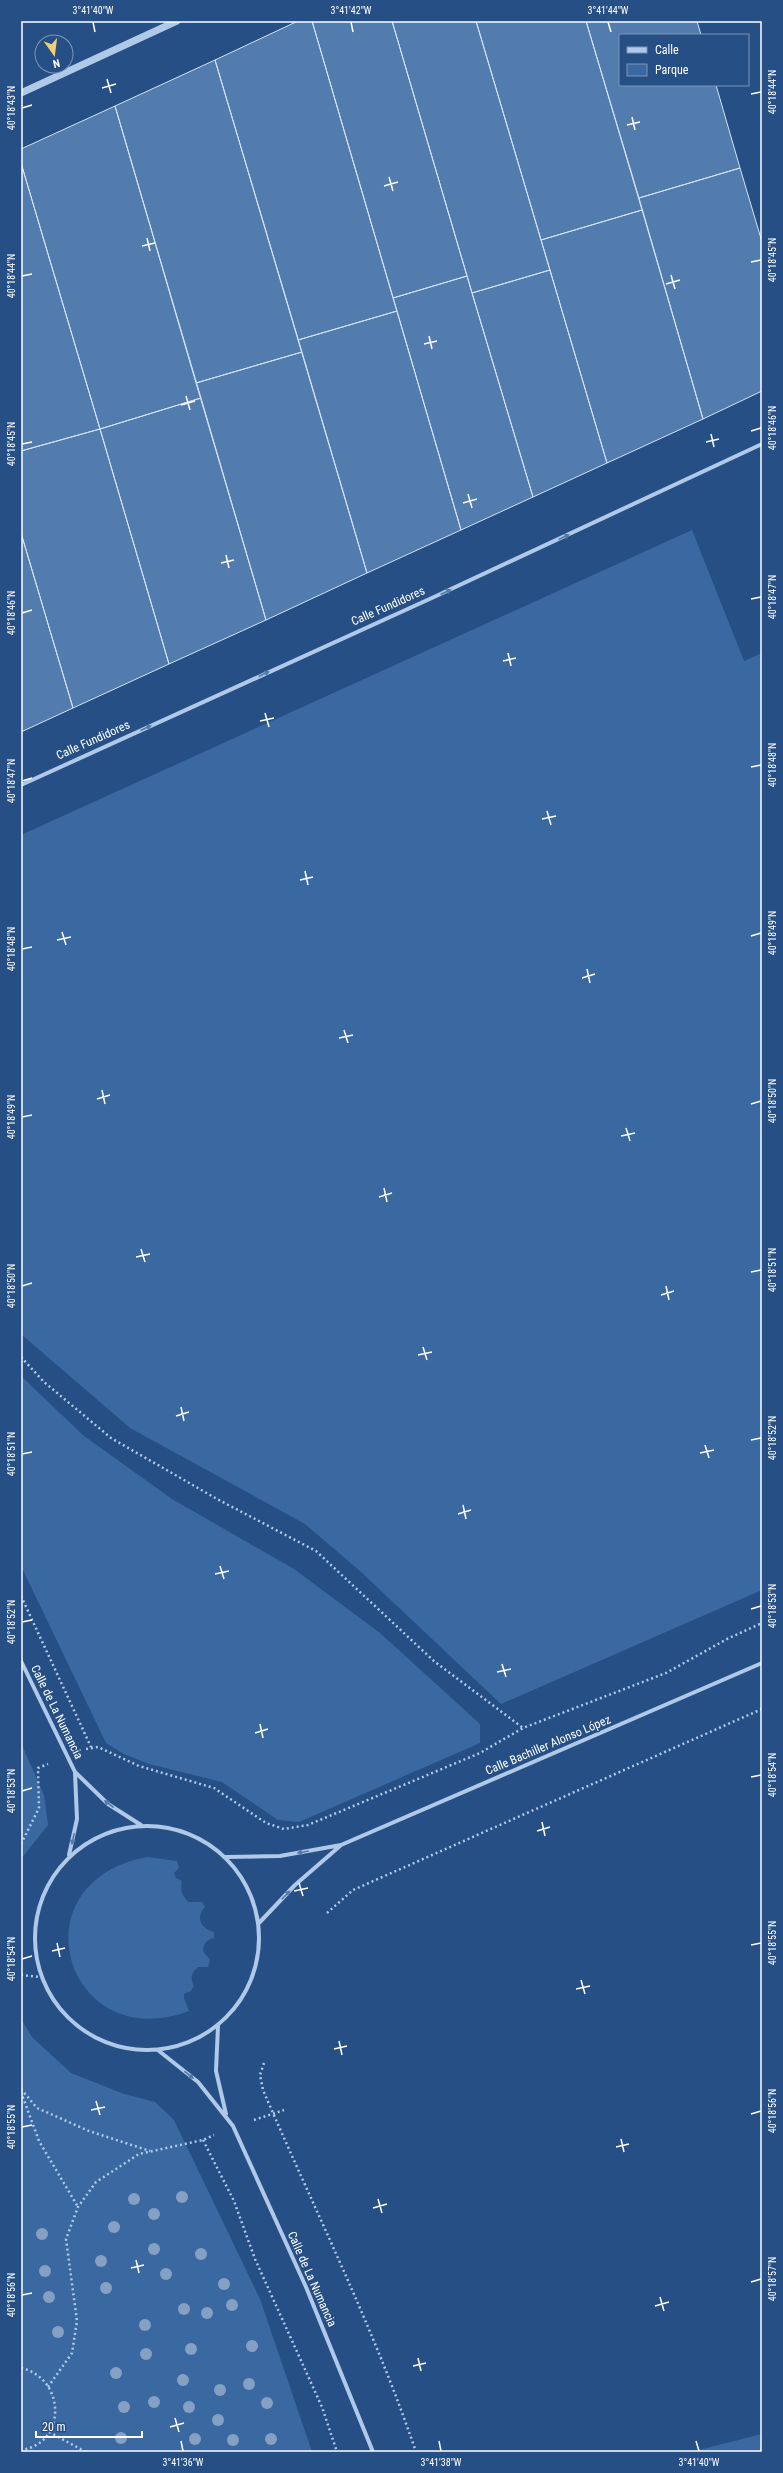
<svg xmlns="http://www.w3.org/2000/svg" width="783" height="2473" font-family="'Roboto Condensed',sans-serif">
<rect width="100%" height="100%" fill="#264f85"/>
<path fill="#3a69a1" d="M692 530 744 661 762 653V1590L501 1704 360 1571 305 1524 130 1428 21 1334V835Z
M21 1376 84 1436 172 1499 294 1569 380 1633 480 1724V1743L299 1822 278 1820 222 1782 149 1764 124 1754 106 1743 21 1566Z
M21 1743 44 1795 48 1825 21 1859Z
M147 1857 177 1861 179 1868 174 1873 176 1878 182 1881C180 1891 182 1895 188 1902H202L205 1907C195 1918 201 1929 214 1932V1938C206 1940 204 1943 203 1951L210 1960 208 1967H198C191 1973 190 1978 194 1986L191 1991 184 1994V1998L189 2011C66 2057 13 1882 147 1857Z
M21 2019 32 2037 71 2073 124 2094 155 2102 174 2120 260 2299 312 2452H21Z
M762 2434V2452H691Z"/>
<path fill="#527bae" stroke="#d3e3f6" d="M298 21H312L397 311 298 340 215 60Z
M312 21H392L467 276 393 298Z
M392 21H476L550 270 472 293Z
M476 21H586L642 210 541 240Z
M586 21H697L701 35H620V85H716L740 168 639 198Z
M215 60 302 352 196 383 115 106Z
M115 106 201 398 100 429 21 163V149Z
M21 163 100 429 21 451Z
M740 168 762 242V391L703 419 639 198Z
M642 210 703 419 607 463 541 240Z
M550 270 607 463 533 497 472 293Z
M467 276 533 497 461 530 393 298Z
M397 311 461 530 367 573 298 340Z
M302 352 367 573 266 620 196 383Z
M201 398 266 620 169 664 100 429Z
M100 429 169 664 73 708 21 533V451Z
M21 533 73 708 21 732Z"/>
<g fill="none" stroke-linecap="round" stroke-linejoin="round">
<path stroke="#b0c9e8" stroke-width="2.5" stroke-dasharray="2 3" stroke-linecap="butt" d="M21 1357 44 1382 111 1438 217 1499 316 1551 435 1662 523 1728
M21 1596 91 1747
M86 1749 98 1747 139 1766 214 1788 266 1823 284 1829 308 1825 480 1753 523 1728 666 1673 727 1639 762 1623
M21 1844 39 1808 38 1768 48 1764
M327 1913 353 1890 762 1709
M21 1975 40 1977
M264 2063 260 2075 263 2090C315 2211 374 2328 416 2452
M21 2089 37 2108 89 2131 150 2151
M21 2092 39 2141 78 2207
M254 2120 284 2110
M203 2140 234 2201 255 2259 322 2407 337 2452
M21 2368C66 2378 67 2444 21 2450
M48 2387 72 2353 77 2321 66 2239 78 2207 96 2182 139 2154 203 2140 214 2135
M49 2432 86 2452"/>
<path stroke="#b0c9e8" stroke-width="4" d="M21 785 434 597 762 444
M21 1661 75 1772 108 1804 141 1825
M35 1938a112 112 0 1 1 224 0a112 112 0 1 1-224 0Z
M69 1855 77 1819 75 1773
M226 1857 280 1856 341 1845 762 1663
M259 1923 295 1885 340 1846
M218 2026 216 2071 226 2114
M159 2051 198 2082 233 2126 306 2287 373 2452"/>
<path stroke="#b0c9e8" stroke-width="7" d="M21 93 177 21"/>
</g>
<g fill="#85a0c3">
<circle cx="182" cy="2197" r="6"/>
<circle cx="134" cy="2199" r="6"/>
<circle cx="154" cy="2214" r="6"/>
<circle cx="114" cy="2227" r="6"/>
<circle cx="42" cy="2234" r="6"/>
<circle cx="154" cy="2249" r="6"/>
<circle cx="201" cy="2254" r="6"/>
<circle cx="101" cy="2261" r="6"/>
<circle cx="45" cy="2271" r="6"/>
<circle cx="166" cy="2274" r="6"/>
<circle cx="224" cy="2284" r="6"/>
<circle cx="106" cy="2288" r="6"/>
<circle cx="49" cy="2297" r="6"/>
<circle cx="232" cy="2305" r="6"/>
<circle cx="184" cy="2309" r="6"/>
<circle cx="207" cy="2313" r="6"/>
<circle cx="145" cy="2325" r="6"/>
<circle cx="58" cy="2332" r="6"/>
<circle cx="252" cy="2346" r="6"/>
<circle cx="191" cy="2349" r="6"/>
<circle cx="146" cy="2354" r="6"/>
<circle cx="116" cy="2373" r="6"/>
<circle cx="183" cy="2380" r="6"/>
<circle cx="249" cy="2384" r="6"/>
<circle cx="220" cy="2390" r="6"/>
<circle cx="154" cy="2402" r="6"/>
<circle cx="267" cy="2403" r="6"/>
<circle cx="124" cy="2407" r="6"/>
<circle cx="189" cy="2407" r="6"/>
<circle cx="218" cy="2420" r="6"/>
<circle cx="121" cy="2438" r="6"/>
<circle cx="195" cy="2439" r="6"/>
<circle cx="271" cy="2439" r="6"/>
<circle cx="233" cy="2440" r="6"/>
</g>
<defs><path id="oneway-solid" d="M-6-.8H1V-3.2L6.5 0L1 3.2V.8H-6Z"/></defs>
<g fill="#567aa8">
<use href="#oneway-solid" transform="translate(564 537) rotate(-25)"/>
<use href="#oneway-solid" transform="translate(446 592) rotate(-25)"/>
<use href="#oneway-solid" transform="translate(264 674) rotate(-24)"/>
<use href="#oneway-solid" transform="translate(146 728) rotate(-24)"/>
<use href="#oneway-solid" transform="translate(109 1804) rotate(-143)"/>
<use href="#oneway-solid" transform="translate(73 1839) rotate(102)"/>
<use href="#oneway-solid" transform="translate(303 1852) rotate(170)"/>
<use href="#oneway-solid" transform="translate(286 1895) rotate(-46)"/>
<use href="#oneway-solid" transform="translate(189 2075) rotate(39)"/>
</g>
<path fill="none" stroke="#fff" stroke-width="1.5" d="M93 22 95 32M351 22 353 32M608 22 611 32M107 79 111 93M102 88 116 84M751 94 761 92M22 108 32 105M632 117 635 130M627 125 640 122M389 177 393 191M384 186 398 182M147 238 150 251M142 246 155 243M751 262 761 260M671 275 675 289M22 276 32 274M666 284 680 280M429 336 432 349M424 344 437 341M186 396 190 410M181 405 195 401M751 431 761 428M711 434 714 447M706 442 719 439M22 444 32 442M468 494 472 508M463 503 477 499M226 555 229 568M221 563 234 560M751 599 761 597M22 613 32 610M508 653 511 666M503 661 516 658M265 713 269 727M260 721 274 718M751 767 761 765M22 781 32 778M547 811 551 825M542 819 556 816M305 871 308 885M300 880 313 877M62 932 66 945M751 936 761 933M57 940 71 937M22 949 32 947M587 969 590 983M582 978 595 974M344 1030 348 1043M339 1038 353 1035M102 1090 105 1104M97 1099 110 1095M751 1104 761 1101M22 1117 32 1115M626 1128 630 1141M621 1136 635 1133M384 1188 387 1202M379 1197 392 1193M141 1249 145 1262M136 1257 150 1254M751 1272 761 1270M22 1286 32 1283M666 1286 669 1300M661 1295 674 1291M423 1347 427 1360M418 1355 432 1352M181 1407 184 1421M176 1416 189 1412M751 1440 761 1438M705 1445 709 1458M700 1453 714 1450M22 1454 32 1452M463 1505 466 1519M458 1514 471 1510M220 1566 224 1579M215 1574 229 1571M751 1609 761 1606M22 1622 32 1620M502 1664 506 1677M497 1672 511 1669M260 1724 263 1738M255 1733 268 1729M751 1777 761 1775M22 1791 32 1788M542 1822 545 1836M537 1831 550 1827M299 1883 303 1896M294 1891 308 1888M57 1943 60 1957M751 1945 761 1943M52 1951 65 1948M22 1959 32 1956M581 1980 585 1994M576 1989 590 1986M339 2041 342 2055M334 2049 347 2046M96 2101 100 2115M91 2110 105 2107M751 2114 761 2111M22 2127 32 2125M621 2139 624 2152M616 2147 629 2144M378 2199 382 2213M373 2208 387 2204M136 2260 139 2273M131 2268 144 2265M751 2282 761 2279M22 2295 32 2293M660 2297 664 2311M655 2306 669 2302M418 2358 421 2371M413 2366 426 2363M175 2418 179 2432M170 2427 184 2423M181 2441 183 2451M439 2441 441 2451M696 2441 699 2451"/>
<g text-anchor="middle" stroke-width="3" stroke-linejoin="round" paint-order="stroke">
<g font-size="12" fill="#fff" stroke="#264f85">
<text transform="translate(388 606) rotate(-24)" y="4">Calle Fundidores</text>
<text transform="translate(93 740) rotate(-24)" y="4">Calle Fundidores</text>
<text transform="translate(57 1712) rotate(64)" y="4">Calle de La Numancia</text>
<text transform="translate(548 1745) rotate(-23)" y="4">Calle Bachiller Alonso López</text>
<text transform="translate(312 2279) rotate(66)" y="4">Calle de La Numancia</text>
</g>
</g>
<rect width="783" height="2473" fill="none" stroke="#264f85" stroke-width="44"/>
<rect x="619" y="34" width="130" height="52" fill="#264f85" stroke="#7d95b6"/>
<rect x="627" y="47" width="20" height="6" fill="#b0c9e8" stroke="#7d95b6"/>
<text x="655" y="54" font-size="12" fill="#ffffff">Calle</text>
<rect x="627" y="64" width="20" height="12" fill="#3a69a1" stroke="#7d95b6"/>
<text x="655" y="74" font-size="12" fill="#ffffff">Parque</text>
<g transform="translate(54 54) rotate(166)"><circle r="19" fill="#264f85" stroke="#7d95b6"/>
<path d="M0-3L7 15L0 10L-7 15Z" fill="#f1cd74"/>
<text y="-6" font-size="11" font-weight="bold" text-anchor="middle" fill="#ffffff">N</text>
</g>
<path d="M36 2431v6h106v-6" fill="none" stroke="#ffffff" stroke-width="2"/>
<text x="42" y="2431" font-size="12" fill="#ffffff" stroke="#264f85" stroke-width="3" paint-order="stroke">20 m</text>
<rect x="22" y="22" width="739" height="2429" fill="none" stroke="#fff" stroke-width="1.5"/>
<g font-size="10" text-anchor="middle" fill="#fff">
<text x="93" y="14">3°41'40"W</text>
<text x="351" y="14">3°41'42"W</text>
<text x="608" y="14">3°41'44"W</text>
<text transform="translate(772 92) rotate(-90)" y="4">40°18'44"N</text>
<text transform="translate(11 108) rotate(-90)" y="4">40°18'43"N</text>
<text transform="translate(772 260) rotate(-90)" y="4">40°18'45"N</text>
<text transform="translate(11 276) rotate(-90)" y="4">40°18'44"N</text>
<text transform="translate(772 428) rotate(-90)" y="4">40°18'46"N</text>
<text transform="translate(11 444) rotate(-90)" y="4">40°18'45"N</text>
<text transform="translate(772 597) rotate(-90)" y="4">40°18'47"N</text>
<text transform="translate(11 613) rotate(-90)" y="4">40°18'46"N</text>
<text transform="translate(772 765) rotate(-90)" y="4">40°18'48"N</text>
<text transform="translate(11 781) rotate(-90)" y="4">40°18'47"N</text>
<text transform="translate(772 933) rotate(-90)" y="4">40°18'49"N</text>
<text transform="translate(11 949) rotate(-90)" y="4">40°18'48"N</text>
<text transform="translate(772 1101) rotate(-90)" y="4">40°18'50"N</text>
<text transform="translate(11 1117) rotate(-90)" y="4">40°18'49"N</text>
<text transform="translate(772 1270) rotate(-90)" y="4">40°18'51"N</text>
<text transform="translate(11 1286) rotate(-90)" y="4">40°18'50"N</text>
<text transform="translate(772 1438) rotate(-90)" y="4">40°18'52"N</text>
<text transform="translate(11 1454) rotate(-90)" y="4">40°18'51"N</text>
<text transform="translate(772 1606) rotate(-90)" y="4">40°18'53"N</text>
<text transform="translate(11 1622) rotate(-90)" y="4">40°18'52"N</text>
<text transform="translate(772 1775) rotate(-90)" y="4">40°18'54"N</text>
<text transform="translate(11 1791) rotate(-90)" y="4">40°18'53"N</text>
<text transform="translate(772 1943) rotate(-90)" y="4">40°18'55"N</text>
<text transform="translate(11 1959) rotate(-90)" y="4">40°18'54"N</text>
<text transform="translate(772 2111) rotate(-90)" y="4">40°18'56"N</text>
<text transform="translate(11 2127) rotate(-90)" y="4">40°18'55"N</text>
<text transform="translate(772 2279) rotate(-90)" y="4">40°18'57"N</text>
<text transform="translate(11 2295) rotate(-90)" y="4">40°18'56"N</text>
<text x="183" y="2466">3°41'36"W</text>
<text x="441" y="2466">3°41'38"W</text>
<text x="699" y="2466">3°41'40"W</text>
</g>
</svg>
